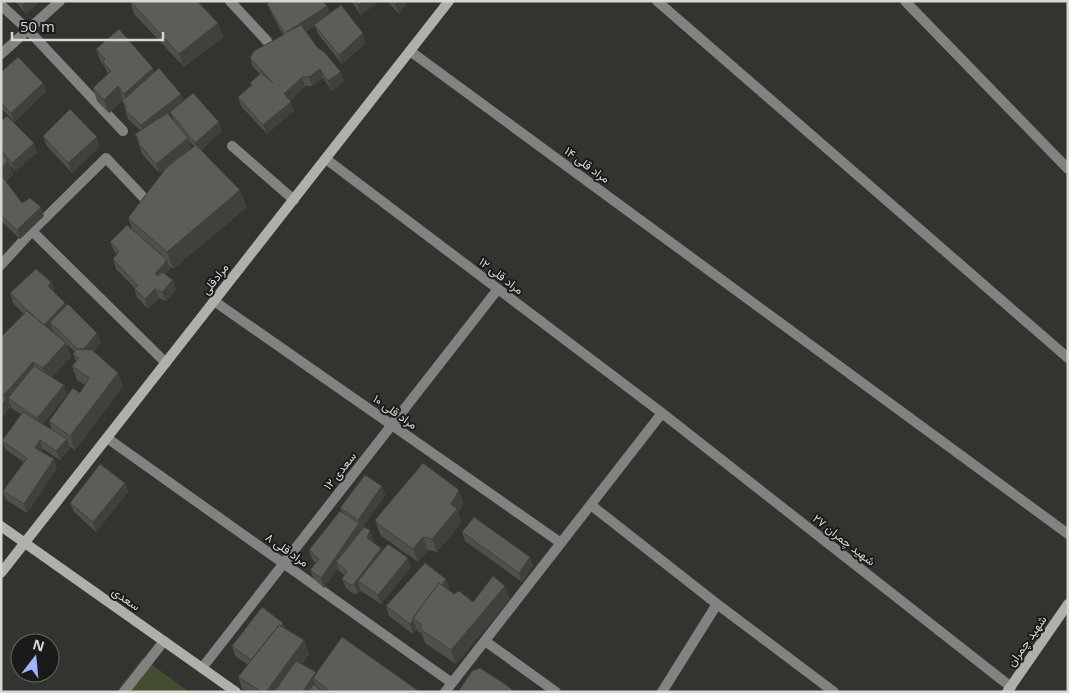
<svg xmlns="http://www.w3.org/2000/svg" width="1069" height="693" font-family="'Open Sans',Vazirmatn,sans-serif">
<rect width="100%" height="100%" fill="#32342f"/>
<path fill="#444e2f" d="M143 658 189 692H116Z"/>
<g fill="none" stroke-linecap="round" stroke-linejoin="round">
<path stroke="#828380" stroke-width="10" d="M230 1 267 41
M657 1 1068 358
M905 1 1068 169
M1 5 28 30 123 131
M410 51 1068 534
M1 54 60 1
M232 146 294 200
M326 159 662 413 1011 687
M32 231 106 158 144 198
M1 265 32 231 166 363
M214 301 561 543
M107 438 452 683
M591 505 717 604 834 692
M485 641 556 692
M202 668 498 289
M124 692 164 641
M445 692 662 413
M662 692 717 604"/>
<path stroke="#aeb0ab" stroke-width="10" d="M1 526 236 692
M1 573 449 1
M1007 692 1068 604"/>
</g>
<path fill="#4e504b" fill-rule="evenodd" d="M15 1H40L26 14Z
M130 1H197L218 23 223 37 184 67 134 14Z
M271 1H327L324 3 327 6 329 14 366 43 342 64 318 34 315 26 306 31 317 47 341 72 344 81 332 91 323 78 312 86H305L290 101 294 111 267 134 241 106 238 97 251 86 250 83 260 74 253 67 250 58 283 35 271 13 267 4Z
M351 1H379L361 15Z
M387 1H408L399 14Z
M96 49 153 68 154 72 184 101 222 131 201 150 247 207 173 269 169 266 170 269 165 275 173 280 176 290 166 301 159 298 148 309 137 297 134 287 116 269 113 259 117 254 114 251 110 242 132 229 128 218 167 167 159 173 142 154 135 134 141 131 128 119 125 110V109L123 100 109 113 97 101 93 88 108 74 105 67 101 62ZM171 114 174 121 168 115ZM189 141 194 146 168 167 191 147Z
M1 72 43 83 46 92 14 122 1 108Z
M1 121 37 152 16 172 10 165 13 175 6 181 22 203 44 216 20 239 1 221Z
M43 136 100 146 72 173 46 145Z
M51 282 54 291V292L101 342 94 351 118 373 123 386 75 450 69 446 70 448 60 460 43 449 42 452 57 468 27 513 6 500 3 491 24 462 6 450 2 441 21 414 11 408V406L1 418V337L24 314 13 303 10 293ZM52 328 53 332 75 352 73 354 76 361 72 366 77 380 85 385 80 393 49 421 52 430 43 424 67 394 64 385 52 377 71 357 66 343 51 330Z
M125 483 128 492 96 532 74 512 70 503Z
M382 486 385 495 361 529 374 540 373 542 381 548 382 551 411 567 381 604 361 591 360 590 358 593 353 594 346 588 342 579 344 575 339 571 338 568 324 588 314 579 310 570 316 563 312 559 309 550 342 512 340 508Z
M464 504 458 513 462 522 437 552 428 550 418 562 383 537 380 534 375 520Z
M462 532 530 557 533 566 522 582 465 541Z
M446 579 449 588 448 590 454 594 473 602 510 599 456 664 425 643 422 634 418 631 417 629 413 634 389 616 386 606Z
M286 629 304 640 309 654 302 664 316 674 420 692H244L243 691 238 677 248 665 235 656 232 646Z"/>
<path fill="#40413d" d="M26 1H40L26 14 22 5Z
M363 1H379L361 15 358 5Z
M398 1H408L399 14 395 5Z
M327 6 330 16 291 41 287 32Z
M218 23 223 37 184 67 179 54Z
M363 33 366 43 342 64 339 55Z
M153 68 158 81 128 107 124 94Z
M320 69 323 78 312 86 309 77Z
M341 72 344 81 332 91 328 81Z
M302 77 305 86 287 104 284 94Z
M43 83 46 92 14 122 11 113Z
M118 86 123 100 109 113 104 100Z
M181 94 184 103 144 134 141 125Z
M291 102 294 111 267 134 263 125Z
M219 122 222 131 198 152 195 143Z
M97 137 100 146 72 173 68 163Z
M188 138 191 147 159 173 156 164Z
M34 143 37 152 16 172 12 163Z
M8 161 13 175 1 185V167Z
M240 190 247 207 173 269 167 252Z
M41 207 44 216 20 239 17 230Z
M167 260 170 269 159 283 155 274Z
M173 280 176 290 166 301 162 292Z
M51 282 54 291 51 296 48 286Z
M155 289 159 298 148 309 145 299Z
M65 303 68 312 50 322 52 328 46 335 43 326Z
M97 333 101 342 85 362 82 352Z
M66 343 71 357 48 381 43 368Z
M33 362 38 375 8 398 11 406 9 408 4 395Z
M118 373 123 386 75 450 70 436Z
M64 385 67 394 40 427 37 418Z
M6 399 9 408 1 418V404Z
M67 439 70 448 60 460 56 451Z
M40 440 43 449 38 457 35 448Z
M54 459 57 468 27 513 24 504Z
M125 483 128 492 96 532 93 522Z
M382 486 385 495 362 529 358 520Z
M459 490 464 504 458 513 462 522 437 552 432 539Z
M359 523 363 533 336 562 338 568 324 588 321 578Z
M370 530 374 540 370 547 367 538Z
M423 537 428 550 418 562 413 549Z
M381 548 385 557 358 581 360 590 358 593 354 584Z
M530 557 533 566 522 582 519 573Z
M408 558 411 567 381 604 378 595Z
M446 579 449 588 421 624 414 619Z
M505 586 510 599 456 664 451 650Z
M413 620 417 629 413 634 410 624Z
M283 623 287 632 251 660Z
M304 640 309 654 281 692H266Z
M316 672 319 682 313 678 316 686 312 692H303Z"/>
<path fill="#5b5d57" stroke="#40413d" d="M19 1H26L22 5Z
M130 1H197L218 23 179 54Z
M271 1H323L327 6 287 32 301 25 317 47 324 52 341 72 328 81 320 69 309 77H302L284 94 291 102 263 125 238 97 252 85 250 83 261 73 273 83 250 58 254 51 285 34 267 4Z
M355 1H363L358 5Z
M392 1H398L395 5Z
M341 5 363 33 339 55 314 25Z
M119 29 153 68 124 94 118 86 104 100 93 88 111 71 103 62 105 59 96 49Z
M18 57 43 83 11 113 1 103V72Z
M159 68 181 94 141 125 125 110 127 107 122 101Z
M193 93 219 122 195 143 170 112Z
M70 109 97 137 68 163 43 136Z
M167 113 188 138 156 164 139 144V141L135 134Z
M7 116 34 143 12 163 1 150V121Z
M196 145 240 190 167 252 128 218 167 167Z
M1 154 8 161 1 167Z
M1 175 22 203 30 198 41 207 17 230 1 215Z
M127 225 167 260 155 274 158 276 162 272 173 280 162 292 155 289 145 299 133 287 138 286 113 259 119 251 110 242Z
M36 269 51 282 48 286 65 303 44 325 28 311 10 293Z
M68 304 97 333 84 349H78L50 322Z
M27 311 66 343 43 368 33 362 4 395 1 392V337Z
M77 349 92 350 118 373 70 436 49 421 73 388 80 393 89 378 72 366 79 358 73 354Z
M34 366 64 385 37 418 8 398Z
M1 395 6 399 1 404Z
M23 412 67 439 56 451 40 440 35 448 54 459 24 504 3 491 27 458 2 441Z
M423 463 459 490 451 504 457 509 432 539 423 537 413 549 378 524 375 520Z
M100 464 125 483 93 522 70 503Z
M365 475 382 486 358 520 340 508Z
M340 511 359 523 321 578 310 570 319 559 309 550Z
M474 517 530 557 519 573 462 532Z
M364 527 370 530 367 538 381 548 354 584 350 585 342 579 347 571 336 562Z
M388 544 408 558 378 595 358 581Z
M425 563 446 579 441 585 439 583 413 618V620L410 624 386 606Z
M493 576 505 586 451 650 420 629 422 625 413 618 439 583 454 594 459 591 473 602Z
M262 607 283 623 281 626 279 625 251 660 232 646Z
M279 625 304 640 266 692H262L238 677Z
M342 637 420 692H331L313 678Z
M296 661 316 672 303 691 304 692H274Z
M480 668 505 684 515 692H458L472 671Z
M313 684 323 692H309Z"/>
<g text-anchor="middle" stroke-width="4" stroke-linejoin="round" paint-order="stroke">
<g font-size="12" fill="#d6d8d4" stroke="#1a1b19">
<text transform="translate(587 165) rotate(36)" y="4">مراد قلی ۱۴</text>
<text transform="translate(501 276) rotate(37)" y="4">مراد قلی ۱۲</text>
<text transform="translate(215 279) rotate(-52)" y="4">مرادقلی</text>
<text transform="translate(395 412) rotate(35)" y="4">مراد قلی ۱۰</text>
<text transform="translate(340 471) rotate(-52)" y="4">سعدی ۱۲</text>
<text transform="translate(844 540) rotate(38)" y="4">شهید چمران ۲۷</text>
<text transform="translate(287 550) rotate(35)" y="4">مراد قلی ۸</text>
<text transform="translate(126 599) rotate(35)" y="4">سعدی</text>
<text transform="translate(1027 641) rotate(-55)" y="4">شهید چمران</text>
</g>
</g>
<rect width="1069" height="693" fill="none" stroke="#d6d8d4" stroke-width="5"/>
<g transform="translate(35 658) rotate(16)"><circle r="24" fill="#1a1b19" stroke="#656764"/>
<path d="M0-4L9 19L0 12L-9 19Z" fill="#a1b3fd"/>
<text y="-8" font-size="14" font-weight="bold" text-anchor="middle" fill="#d6d8d4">N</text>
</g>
<path d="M12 32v8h151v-8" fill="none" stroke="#d6d8d4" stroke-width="2.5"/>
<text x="20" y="32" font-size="15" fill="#d6d8d4" stroke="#1a1b19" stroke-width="4" paint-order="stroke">50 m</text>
</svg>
